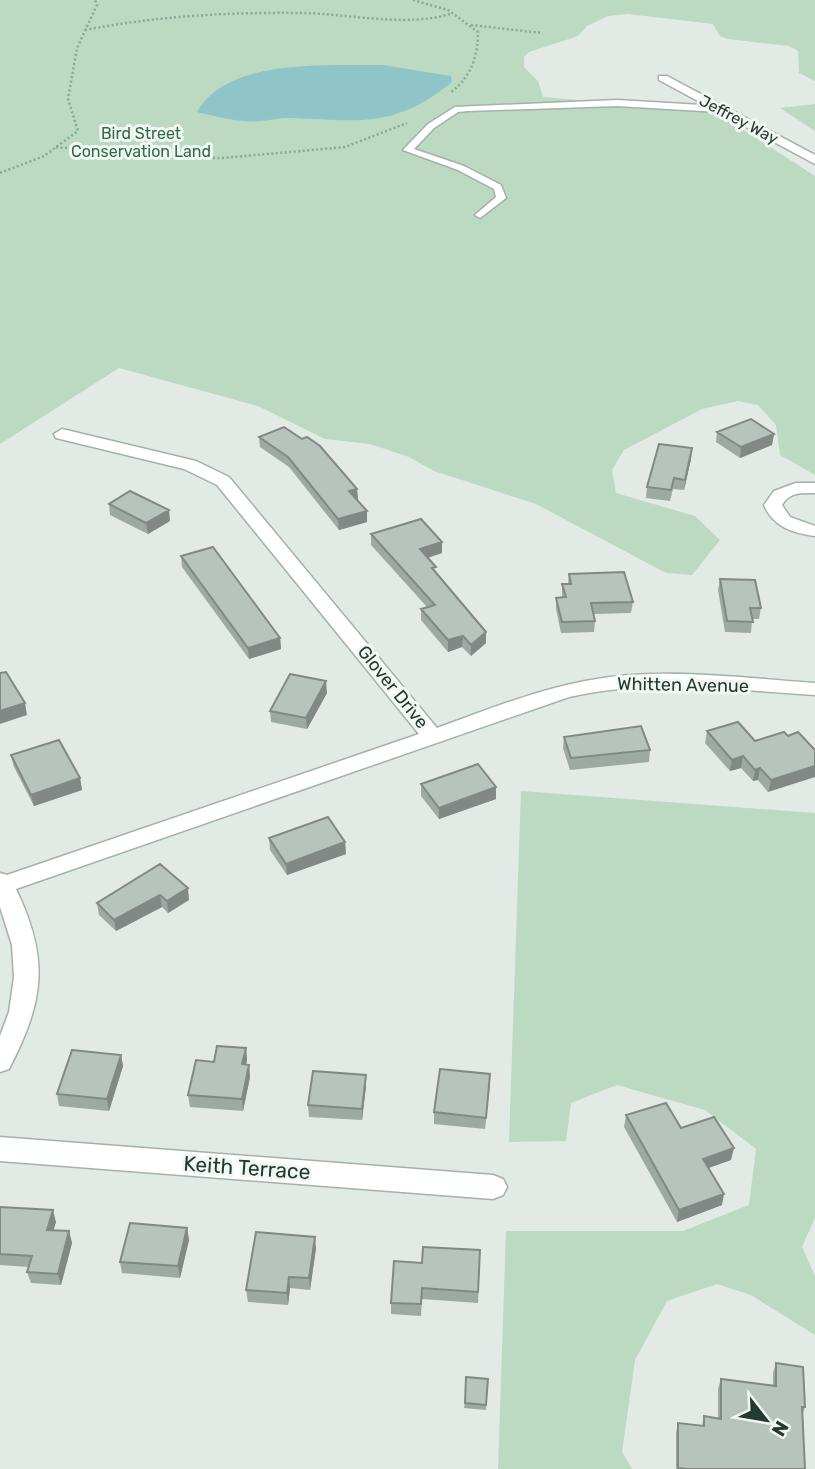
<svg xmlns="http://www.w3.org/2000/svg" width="815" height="1469" font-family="Rubik,sans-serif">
<rect width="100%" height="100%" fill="#e1eae5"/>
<path fill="#bcd9c1" d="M0 0H815V81L799 73 798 51 789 46 728 39 720 36 713 24 628 14 608 16 587 26 578 36 529 52 524 57V67L538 81 543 97 716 112 815 176V475L780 455 776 425 758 405 738 401 702 409 624 450 612 470 616 493 695 516 720 540 692 575 666 573 536 504 434 471 409 457 370 444 325 439 258 406 119 368 0 444Z
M815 104V131L780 108Z
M521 791 815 813V1218L802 1247 815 1276V1335L751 1295 717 1284 667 1301 635 1360 622 1452 632 1469H498L506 1231H683L749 1205 756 1149 705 1110 617 1085 571 1103 566 1141 509 1142Z"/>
<path fill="#8fc5c9" d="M383 65 451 76 452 82C393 130 359 120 289 118 279 118 271 120 262 121 240 123 218 117 197 112 228 57 329 66 383 65Z"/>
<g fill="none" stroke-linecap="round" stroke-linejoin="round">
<g stroke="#a4b1ab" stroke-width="3">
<path id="lane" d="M617 100 719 106 723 109 719 112 617 106 468 111 458 112 434 128 414 149 464 166 501 185 506 198 480 218 475 215 496 197 494 189 458 170 403 150 428 124 455 107Z"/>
</g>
<g stroke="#a4b1ab" stroke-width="3">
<path id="street" d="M659 76H667L815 155V164L659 80Z
M62 429 196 461 229 477 437 728C486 710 534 691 585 681 660 666 739 678 815 683V695C733 690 650 678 569 697L16 889C50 960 44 1001 9 1069L0 1072V1036L9 1012 14 977 12 945 0 907V873L7 875 419 734 217 485 184 469 56 438 54 434Z
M796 483H815V493C802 493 789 492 782 505L790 517 815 526V536C793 533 773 527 764 505L774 491Z
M0 1137 493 1175 503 1179 507 1187 503 1195 493 1199 0 1161Z"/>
</g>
<path stroke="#85aa9b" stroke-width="2.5" stroke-dasharray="2 2.5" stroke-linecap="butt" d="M413 0 448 10 478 32C478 56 471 77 451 92
M471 25 542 33
M85 30C157 16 230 12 304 13 349 14 410 28 453 13
M56 147 158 157 223 158 345 147 407 123
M0 173 44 156 78 131 68 99 77 48 97 5 95 0"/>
<use href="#lane" fill="#fff" fill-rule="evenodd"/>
<use href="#street" fill="#fff" fill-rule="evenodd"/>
</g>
<path fill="#9da9a3" d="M717 432 774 434 772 445 740 458 716 442Z
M259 437 357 489 358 500 367 522 339 530 289 467 260 447Z
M691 459 684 490 673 489 670 501 646 498 647 487Z
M109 504 170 521 148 534 110 515Z
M371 534 442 553 428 558 436 573 486 632V643L471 656 462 647 448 652 421 620V609L427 607 371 545Z
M181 556 280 638 281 649 249 659 182 567Z
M569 574 633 602 631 613 594 614 595 621 594 632 561 633 556 609V598L562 597V584H568Z
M720 579 761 608 759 619H752L751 633 725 632 718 590Z
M327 693 307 729 271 722 270 711Z
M707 731 755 741 784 732 768 792 758 780 753 781 741 768 730 771 705 743Z
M564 737 650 750 649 762 570 770 563 748Z
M11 755 80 778 82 790 34 806 14 767Z
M421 784 496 799 439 819 421 796Z
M269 838 345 842 346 854 287 875 270 850Z
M160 864 189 900 168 913 162 907 116 931 99 915 97 903Z
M246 1048 247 1060 246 1065H249L250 1077 243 1111 190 1107 188 1095 214 1062Z
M121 1055 123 1066 109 1111 59 1106 57 1094Z
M366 1075V1086L362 1120 309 1117 308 1105Z
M490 1086 485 1129 434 1124V1112Z
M626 1115 681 1128 731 1160 708 1168 722 1205 677 1222 624 1127Z
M0 1207 56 1222 53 1230 69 1231 72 1243 61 1285 31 1283 27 1272 29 1267 0 1265Z
M187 1228 189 1240 180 1278 122 1273 120 1262Z
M316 1248 310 1290 290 1288 288 1305 248 1302 246 1290Z
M480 1250 478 1303 422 1299 421 1316 391 1314V1303L422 1263Z
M776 1363 805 1407 803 1413 805 1469H676V1433L678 1423 702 1426 704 1416 718 1418V1389L721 1379 773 1386V1373Z
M488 1379 486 1410 464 1408 465 1403Z"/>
<path fill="#808985" d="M774 434 772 445 740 458 741 447Z
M692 448 691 459 684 490 685 480Z
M357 489 358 500 349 491Z
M169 510 170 521 148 534 146 523Z
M367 511V522L339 530 338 519Z
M442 542V553L420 560V549Z
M486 632V643L471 656V645Z
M463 636 462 647 448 652V640Z
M280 638 281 649 249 659 248 648Z
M326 681 327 693 307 729 306 718Z
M25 703 27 715 0 724V711Z
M743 756 741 768 730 771 732 760Z
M815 766V777L768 792 771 780Z
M760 768 758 780 753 781 755 770Z
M80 778 82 790 34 806 31 795Z
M496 787V799L439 819V808Z
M345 842 346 854 287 875 286 864Z
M188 888 189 900 168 913 167 901Z
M160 895 162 907 116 931 114 920Z
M246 1048 247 1060 243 1076 242 1064Z
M121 1055 123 1066 109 1111 107 1099Z
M249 1065 250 1077 243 1111 242 1099Z
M366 1075V1086L362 1120V1109Z
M734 1148 731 1160 700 1171 703 1159Z
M724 1194 722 1205 677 1222 679 1210Z
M53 1210 56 1222 50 1242 47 1230Z
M187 1228 189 1240 180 1278 178 1266Z
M69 1231 72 1243 61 1285 58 1274Z
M315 1237 316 1248 310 1290 309 1278Z
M289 1277 290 1288 288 1305 287 1293Z"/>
<path fill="#b7c4be" stroke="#808985" stroke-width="2" d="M751 419 774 434 741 447 717 432Z
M284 427 302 439 307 437 320 446 357 489 349 491 367 511 338 519 288 457 259 437Z
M659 444 692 448 685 480 674 478 671 490 647 487Z
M130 491 169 510 146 523 109 504Z
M421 519 442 542 420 549 436 567 432 568 486 632 471 645 463 636 448 640 421 609 435 605 371 534Z
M213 547 280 638 248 648 181 556Z
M624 572 633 602 591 603 595 621 562 622 556 598 566 597 562 584H571L569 574Z
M720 579 755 580 761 608H750L753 622 727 621Z
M6 672 25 703 0 711V673Z
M290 674 326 681 306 718 270 711Z
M738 722 755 741 784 732 788 736 798 732 815 750V766L771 780 760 768 755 770 743 756 732 760 707 731Z
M641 726 650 750 571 758 564 737Z
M59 740 80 778 31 795 11 755Z
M478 764 496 787 439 808 421 784Z
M328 817 345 842 286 864 269 838Z
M160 864 188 888 167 901 160 895 114 920 97 903Z
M217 1046 246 1048 242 1064 249 1065 242 1099 188 1095 196 1060 214 1062Z
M72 1050 121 1055 107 1099 57 1094Z
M440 1069 490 1074 486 1118 434 1112Z
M313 1071 366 1075 362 1109 308 1105Z
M666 1103 681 1128 714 1117 734 1148 703 1159 724 1194 679 1210 626 1115Z
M0 1207 53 1210 47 1230 69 1231 58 1274 27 1272 32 1256 0 1254Z
M130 1223 187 1228 178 1266 120 1262Z
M256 1232 315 1237 309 1278 289 1277 287 1293 246 1290Z
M423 1247 480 1250 478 1292 422 1288 421 1304 391 1303 394 1261 422 1263Z
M776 1363 803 1367 805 1407H802L805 1469H688L678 1468V1423L704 1426V1416L721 1419V1379L776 1386Z
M466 1377 488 1379 486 1405 465 1403Z"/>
<g text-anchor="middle" stroke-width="6" stroke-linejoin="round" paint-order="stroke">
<g font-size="16" fill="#233931" stroke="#f1f7f3">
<text transform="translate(739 119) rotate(28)" y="6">Jeffrey Way</text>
</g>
<g font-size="16" fill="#326b43" stroke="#f1f7f3">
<text x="141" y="139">Bird Street<tspan x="141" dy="18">Conservation Land</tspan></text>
</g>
<g font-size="18" fill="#233931" stroke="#f1f7f3">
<text transform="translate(683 685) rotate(1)" y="6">Whitten Avenue</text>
<text transform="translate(393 687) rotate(51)" y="6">Glover Drive</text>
</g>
<g font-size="21" fill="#233931" stroke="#f1f7f3">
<text transform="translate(247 1168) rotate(4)" y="7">Keith Terrace</text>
</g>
</g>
<g transform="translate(766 1420) rotate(121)" stroke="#f1f7f3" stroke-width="5" paint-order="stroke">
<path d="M0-5L12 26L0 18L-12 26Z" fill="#233931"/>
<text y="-10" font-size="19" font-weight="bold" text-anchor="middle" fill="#233931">N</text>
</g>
</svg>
